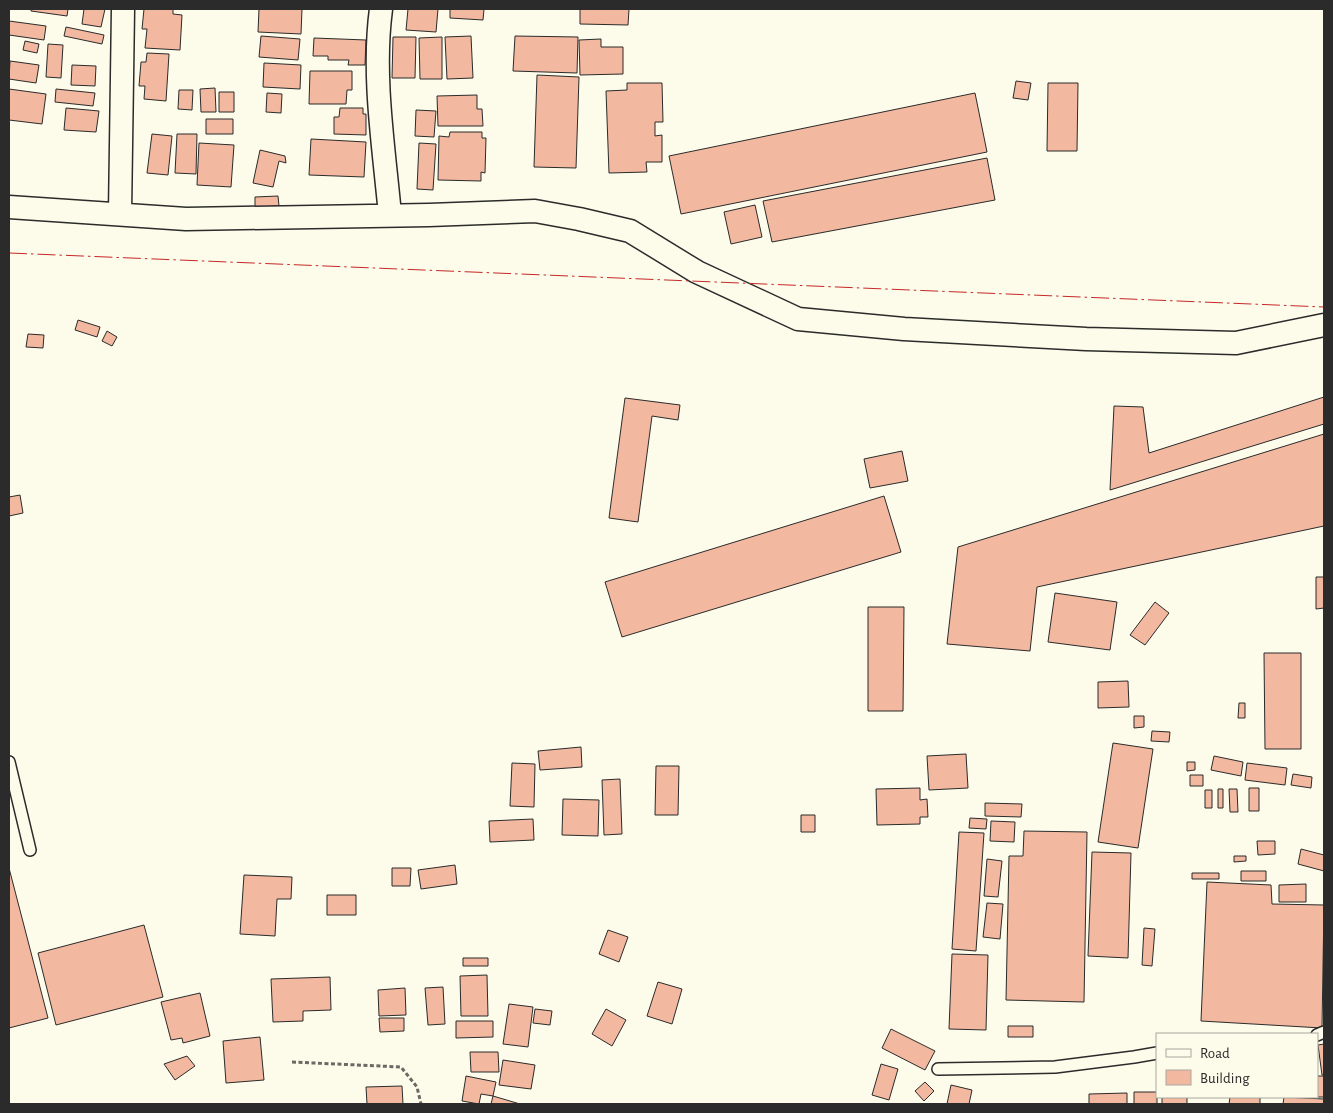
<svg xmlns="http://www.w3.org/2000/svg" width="1333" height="1113" font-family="'Alegreya Sans',sans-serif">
<rect width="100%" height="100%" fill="#fdfbea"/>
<path fill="#f2b8a0" stroke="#2b2b2b" d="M31 9H68L67 16 31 11Z
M84 9H105L101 27 82 24Z
M144 9H173V14L182 15 180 50 145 48 147 29H142Z
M259 9H302L301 34 258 32Z
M408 9H438L436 32 406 30Z
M450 9H484L483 20 450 18Z
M580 9H629L628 25 580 24Z
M9 21 46 26 44 40 9 35Z
M66 27 104 35 102 44 64 36Z
M261 36 300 39 298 60 259 57Z
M471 36 473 78 447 79 445 37Z
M515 36 578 37 577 73 513 71Z
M393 37H416L415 78H392Z
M442 37V79H420L419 38Z
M314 38 366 40 365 65H348L349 60H328V56H313Z
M601 39V47H623V74L580 75 579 40Z
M25 41 39 44 37 53 23 50Z
M48 44 63 45 61 78 46 77Z
M147 53 169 54 166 101 144 99 145 86H139L141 62H146Z
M10 61 39 65 36 83 9 79Z
M264 63 301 65 300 89 263 87Z
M72 65 96 66 95 86 71 85Z
M310 71H352V90H347L346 104H309Z
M537 75 579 77 576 168 534 167Z
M1016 81 1031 83 1028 100 1013 98Z
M627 83H662L663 122H655V136L662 135V162H646L647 172 609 173 606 91 627 90Z
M1048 83H1078L1077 151H1047Z
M215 88 216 112H201L200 89Z
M9 89 46 94 42 124 9 120Z
M56 89 95 93 93 106 55 102Z
M179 90H193L192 110 178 109Z
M219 92H234V112H219Z
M267 93 282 94 281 113 266 112Z
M975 93 987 152 681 214 669 156Z
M477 95V109H482L483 126H438L437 96Z
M66 108 99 111 96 132 64 130Z
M340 108H363V114H366V135L334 134V117H339Z
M416 110 436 111 434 137 415 136Z
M206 119H233V134H206Z
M450 132H482V138H486L485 173 481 172V181L438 180 439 136 449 137Z
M152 134 172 136 168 175 147 173Z
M177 134H197L196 174 175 173Z
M311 139 366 142 364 177 309 175Z
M199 143 234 145 231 187 197 185Z
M419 143 436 144 433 190 417 189Z
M260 150 285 156 286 163 279 161 273 187 253 183Z
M987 158 995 200 772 242 763 201Z
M278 196 279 206 255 207V197Z
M755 205 762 237 731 244 724 212Z
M78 320 100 327 97 337 75 330Z
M107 331 117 337 112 346 102 341Z
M28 334 44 335 43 348 26 347Z
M1324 397V424L1110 490 1114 406 1143 407 1149 453Z
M625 398 680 405 678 420 652 416 638 522 609 518Z
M1324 434V526L1037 587 1030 651 947 644 958 547Z
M902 451 908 481 870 488 864 459Z
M20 495 23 513 9 516V497Z
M884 496 901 552 622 637 605 582Z
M1316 577H1324V608L1316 609Z
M1055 593 1117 602 1110 650 1048 642Z
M1155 602 1169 613 1145 645 1130 635Z
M868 607H904L903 711H868Z
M1264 653H1301V749H1265Z
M1128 681 1129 707 1098 708V682Z
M1239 703H1245V718H1238Z
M1134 716H1144V727L1134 728Z
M1152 731 1170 732 1169 742 1151 741Z
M1113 743 1153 749 1138 848 1098 842Z
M581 747 582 767 540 770 538 751Z
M966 754 968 788 929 790 927 756Z
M1214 756 1243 762 1241 776 1211 770Z
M1187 762H1195V770L1187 771Z
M512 763 535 764 534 807 510 806Z
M1247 763 1287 768 1285 785 1245 780Z
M656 766H679L678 815H655Z
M1293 774 1312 777 1311 788 1291 785Z
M1190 775H1203V786H1190Z
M620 779 622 834 604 835 602 780Z
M920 788V800L927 799 928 817H920V824L877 825 876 789Z
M1249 788H1259V811H1249Z
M1218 789H1223V808H1218Z
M1229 789H1237L1238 812H1230Z
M1205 790H1212V808H1205Z
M563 799 599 800 598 836 562 835Z
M985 803 1022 804 1021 817 985 816Z
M801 815H815V832H801Z
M970 818 987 819 986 829 969 828Z
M533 819 534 840 490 842 489 821Z
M991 821 1015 822 1014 842 990 841Z
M1024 831 1087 832 1084 1002 1006 1000 1009 856H1023Z
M959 832 984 833 976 951 952 949Z
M1257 841H1275V854L1258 855Z
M1301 849 1324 855V871L1298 864Z
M1092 852 1131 853 1128 958 1088 956Z
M1234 856H1246V861L1234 862Z
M987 859 1002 861 998 897 984 896Z
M455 865 457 884 421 889 418 870Z
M9 868 48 1018 9 1028Z
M392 868H411L410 886H392Z
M1241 871H1266V881H1241Z
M1192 873H1219V879H1192Z
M244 875 292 877 291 899H277L275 936 240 934Z
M1207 882 1271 885 1272 904 1324 905 1322 1028 1201 1021Z
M1306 884V902H1279V885Z
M327 895H356V915H327Z
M987 903 1003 904 1000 939 983 937Z
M144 925 163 997 56 1025 38 953Z
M1144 928 1155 929 1152 966 1142 965Z
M608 930 628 937 619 962 599 954Z
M952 954 988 955 986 1030 949 1029Z
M463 958H488V966H463Z
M487 975 488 1016H461L460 976Z
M330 977 331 1010 303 1011V1021L273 1022 271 979Z
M658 982 682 989 672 1024 647 1016Z
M443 987 445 1024 428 1025 425 988Z
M405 988 406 1015 379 1016 378 990Z
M200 993 210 1036 183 1043 182 1038 171 1040 161 1002Z
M509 1004 533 1007 528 1047 503 1044Z
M535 1009 552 1011 550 1025 533 1023Z
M606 1009 626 1020 612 1046 592 1034Z
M379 1018H404V1031L380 1032Z
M456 1021H493V1037L456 1038Z
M1008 1026H1033V1037H1008Z
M891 1029 935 1051 925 1070 882 1048Z
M260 1037 264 1080 226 1083 223 1041Z
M1324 1044V1075H1322L1318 1045Z
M470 1052H498L499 1072H471Z
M187 1056 195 1066 175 1080 164 1064Z
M503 1060 535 1065 531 1089 499 1085Z
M881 1064 898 1069 889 1100 872 1095Z
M466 1076 496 1082 493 1096 481 1094 479 1104 462 1101Z
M1317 1076H1324V1097H1317Z
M925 1082 934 1091 924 1101 915 1091Z
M951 1085 972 1090 969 1104H947Z
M402 1086 403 1104H367L366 1087Z
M1134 1092H1157V1104H1134Z
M1127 1093V1104H1089V1094Z
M493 1096 520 1104H491Z
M1162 1097H1187V1104H1162Z
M1230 1097H1260V1104H1229Z
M1284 1097 1324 1099V1104H1283Z"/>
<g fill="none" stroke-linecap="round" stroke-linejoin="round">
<g stroke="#2b2b2b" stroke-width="14">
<path id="service" d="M9 762 30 850
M1317 1035 1324 1032
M938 1069 1055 1067 1134 1057 1157 1053"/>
</g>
<g stroke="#2b2b2b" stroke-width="25">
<path id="minor" d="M381 9C372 76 384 148 390 215
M9 207 186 219 429 215 535 211 579 219 630 231 697 272 798 319 904 329 1086 339 1236 343 1324 325
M120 213 123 9"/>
</g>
<path stroke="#6a6964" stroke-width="3" stroke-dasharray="4 2.5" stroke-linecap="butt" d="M292 1062 401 1067 417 1087 421 1104"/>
<use href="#service" stroke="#fdfbea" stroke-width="11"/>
<use href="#minor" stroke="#fdfbea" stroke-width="22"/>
<path stroke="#c62828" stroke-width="1" stroke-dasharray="18 4 2.5 4" stroke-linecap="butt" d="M9 253 1324 307"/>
</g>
<rect width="1333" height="1113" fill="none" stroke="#2b2b2b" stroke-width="20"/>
<rect x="1156" y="1033" width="162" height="65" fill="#fdfbea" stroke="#a9a89e"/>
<rect x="1166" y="1049" width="25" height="8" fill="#fdfbea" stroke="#a9a89e"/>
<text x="1200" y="1058" font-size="15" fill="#2b2b2b">Road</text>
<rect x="1166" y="1070" width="25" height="15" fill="#f2b8a0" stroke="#a9a89e"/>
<text x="1200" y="1083" font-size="15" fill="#2b2b2b">Building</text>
</svg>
